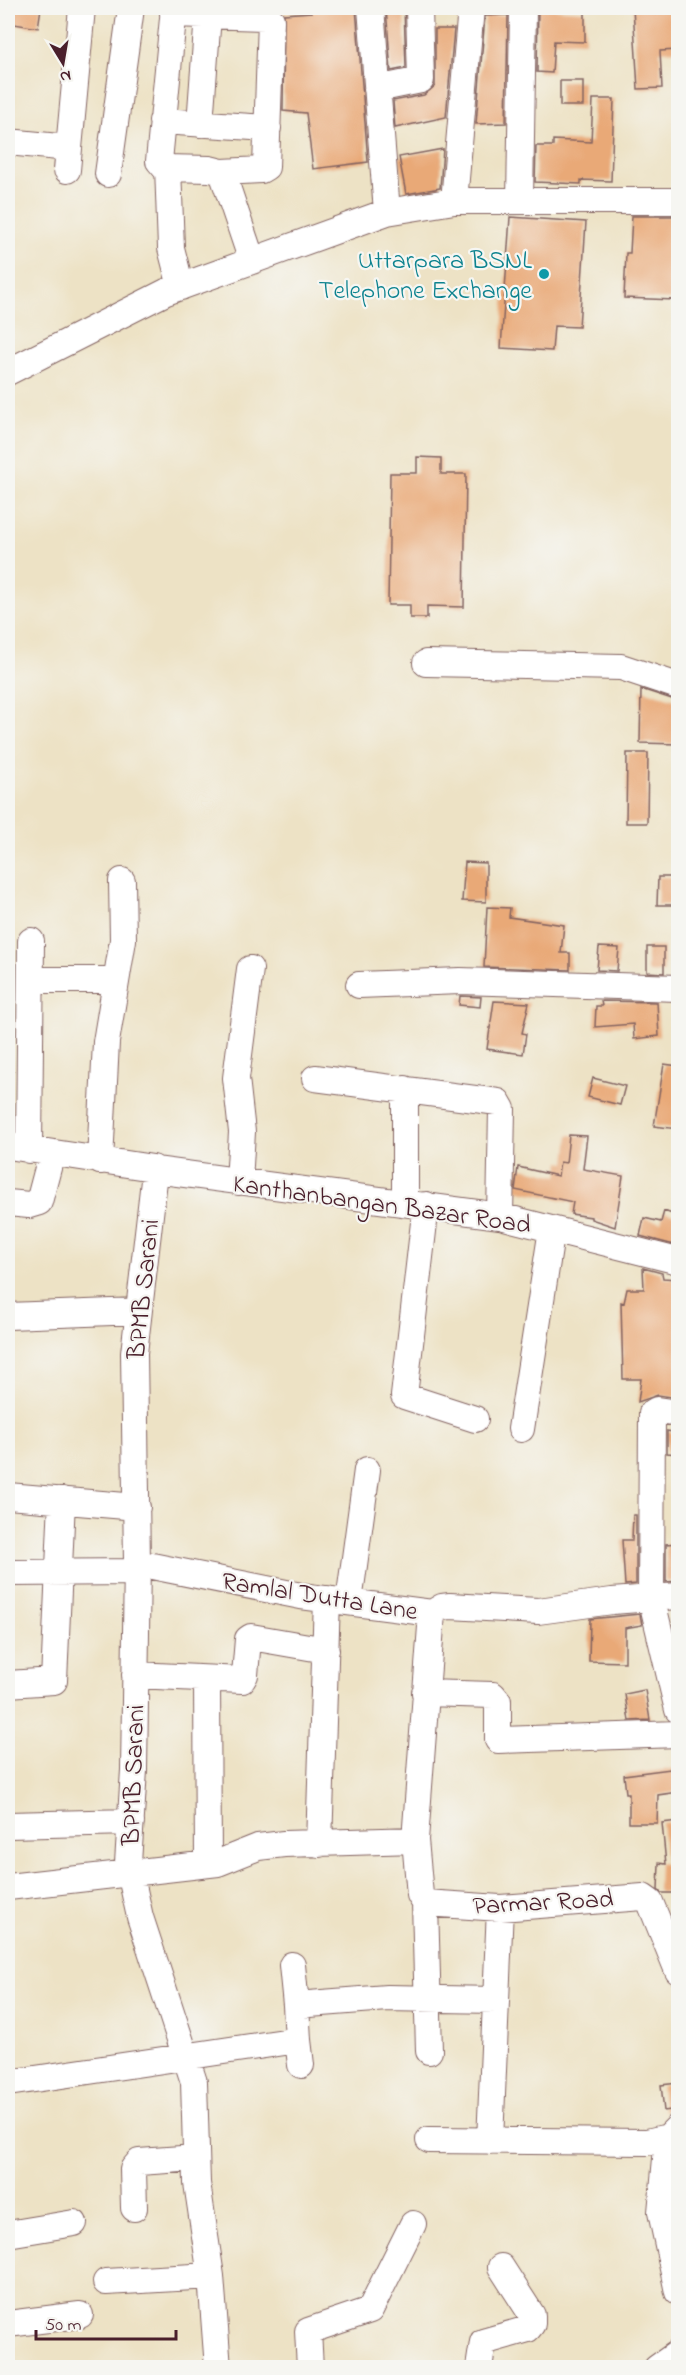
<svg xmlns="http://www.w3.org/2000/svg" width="686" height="2375" font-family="'Indie Flower',sans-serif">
<rect width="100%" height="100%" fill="#f6f6f2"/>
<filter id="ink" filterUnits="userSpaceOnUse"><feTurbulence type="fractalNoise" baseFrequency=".0167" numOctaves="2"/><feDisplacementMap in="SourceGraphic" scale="12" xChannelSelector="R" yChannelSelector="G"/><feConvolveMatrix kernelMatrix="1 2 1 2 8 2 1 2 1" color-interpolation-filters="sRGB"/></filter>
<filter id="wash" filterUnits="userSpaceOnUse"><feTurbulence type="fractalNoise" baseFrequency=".008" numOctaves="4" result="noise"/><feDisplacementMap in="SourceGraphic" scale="24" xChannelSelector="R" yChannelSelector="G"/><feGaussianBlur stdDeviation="1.35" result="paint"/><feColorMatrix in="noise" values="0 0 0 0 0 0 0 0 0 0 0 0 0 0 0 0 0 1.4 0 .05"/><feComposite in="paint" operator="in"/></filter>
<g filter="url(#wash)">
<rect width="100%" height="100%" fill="#ede2c5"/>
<g id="blocks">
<path fill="#e9a977" d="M10 8H41L38 28 8 23Z
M310 8H356L368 162 313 169 306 113 283 111 284 14 311 12Z
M386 8H404L406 68 391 71Z
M538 8 585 11V42L554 41 552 73 537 72Z
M633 8H670V11H678V50L660 51 662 88 638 89Z
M508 15 506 123 476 124 485 16Z
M435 29H454L446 117 395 128 393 101 424 95 435 86Z
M560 81H583V106H560Z
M593 99H614L611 181 581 180V184L535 182 536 146H553V140L591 142Z
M443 149 440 188 406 194 399 157Z
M632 216H678L675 300 624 298 626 253H630Z
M510 217 586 222 579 327 554 326 552 351 501 348Z
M417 457 441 458V474H466L464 607 427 606V618H410V605H388L390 473H417Z
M641 689 678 701V744L640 743Z
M627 753H648L647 823H626Z
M465 862 486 863V902L462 901Z
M658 877H678V905H657Z
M487 907 510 908 509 917 564 925 561 953H570V970L484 967Z
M599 947 619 948 617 971 597 970Z
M647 947H664V973L647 972Z
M460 996 481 997 480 1007 459 1005Z
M494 1001 529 1003 522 1033 526 1034 523 1054 487 1049Z
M601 1001 657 1002 659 1036 634 1039 633 1024 595 1027 596 1006H602Z
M664 1064 678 1066V1129L654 1126Z
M593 1078 625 1086 620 1105 588 1097Z
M569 1135 587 1136 583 1169 623 1176 615 1227 591 1219V1217L571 1214 573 1202 515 1190 518 1167 558 1176 560 1162 566 1163Z
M664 1211 678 1216V1246L640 1236 644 1218 661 1222Z
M643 1268 662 1273 663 1278 678 1279V1398L658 1395 638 1402 641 1379H623L621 1302 624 1303 627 1289H644Z
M667 1431 678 1433V1454L667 1453Z
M633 1515H636V1584L625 1585 622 1540H632Z
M678 1543V1581L666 1582V1544Z
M640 1614 642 1625 625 1628V1662L589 1661 590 1619Z
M645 1690 650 1720 629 1721 625 1694Z
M678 1768V1792L658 1795 657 1823H629V1793H626L624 1775Z
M678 1821V1893H661L658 1890 659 1863 666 1864 662 1823Z
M678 2083V2109L664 2111 661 2085Z"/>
</g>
</g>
<g filter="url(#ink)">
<use href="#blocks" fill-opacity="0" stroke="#836361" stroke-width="1.5"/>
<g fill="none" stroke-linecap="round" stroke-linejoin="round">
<g stroke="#836361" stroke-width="28">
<path id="minor" d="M174 8 159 161 165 168 210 169 222 172 252 261
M371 8 387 212
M173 14 265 17 271 20 266 167 261 170 222 172
M377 89 421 80 419 8
M162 121 268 128
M200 124 208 15
M8 142 69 148
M168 167 171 248 181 287
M67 170 82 8
M108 174 131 8
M454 201 471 8
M520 201 523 8
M8 372 166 292 387 212 454 201H678
M426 663 621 667 678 686
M31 980H115
M359 985 460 981 678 988
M315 1078 498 1102 502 1109 500 1216
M8 1146 153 1168 155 1172 134 1353 137 1563 134 1770 128 1863 140 1917 194 2082 197 2183 211 2276 218 2368
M29 1150 31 941
M100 1161 106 1042 123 940 122 881
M155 1170 500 1216 678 1261
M239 1182 242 1132 236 1078 250 969
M405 1202V1089
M8 1203 29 1205 39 1202 52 1153
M426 1205 404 1396 475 1419
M8 1316 138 1311
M678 1413 657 1410 652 1413 651 1597 678 1710
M521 1429 552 1229
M8 1496 137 1507
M137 1563 301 1596 432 1613 442 1607 450 1606 538 1611 612 1601 678 1596
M8 1573 137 1572
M349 1602 367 1470
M135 1675 242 1680 245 1675 248 1639 251 1637 326 1650
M207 1679 208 1864
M8 1684 54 1681 62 1500
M425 1693 493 1695 498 1701V1740L678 1734
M8 1825 131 1822
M415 1840 432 1613
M319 1844 327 1599
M8 1887 218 1863 258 1847 284 1844 415 1840 420 1895 425 1903 500 1908 643 1897 650 1902 678 1971
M425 1903 429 2051
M292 1965 296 2005
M298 2040 301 2065
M8 2083 298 2040 296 2005 387 1998 496 2000
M668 2137 661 2212 678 2292
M429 2140 647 2142 668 2137 678 2127
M490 2141 500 1908
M134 2208 133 2169 139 2162 196 2158
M8 2234 74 2223
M106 2282 211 2276
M8 2324 80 2315
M310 2368 308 2331 370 2310 413 2224
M479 2368 483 2342 528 2329 532 2324V2315L501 2267
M657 2368 678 2353"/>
</g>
<use href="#minor" stroke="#fff" stroke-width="26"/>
</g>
</g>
<circle fill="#0f9aa8" stroke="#f6f6f2" stroke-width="2" cx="544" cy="274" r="6"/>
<g text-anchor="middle" stroke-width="4.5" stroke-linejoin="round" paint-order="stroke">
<g font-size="26" fill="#0d838f" stroke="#f6f6f2" text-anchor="end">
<text x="532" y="268">Uttarpara BSNL<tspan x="532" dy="30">Telephone Exchange</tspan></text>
</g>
<g font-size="26" fill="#4a1f2b" stroke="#f6f6f2">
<text transform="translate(382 1203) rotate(8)" y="9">Kanthanbangan Bazar Road</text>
<text transform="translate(142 1289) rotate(-84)" y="9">BPMB Sarani</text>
<text transform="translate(320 1595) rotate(9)" y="9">Ramlal Dutta Lane</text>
<text transform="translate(132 1775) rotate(-88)" y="9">BPMB Sarani</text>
<text transform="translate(543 1901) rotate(-3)" y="9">Parmar Road</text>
</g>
</g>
<rect width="686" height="2375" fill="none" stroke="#f6f6f2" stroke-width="30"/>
<g transform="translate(63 63) rotate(169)" stroke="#f6f6f2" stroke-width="4.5" paint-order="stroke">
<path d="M0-4.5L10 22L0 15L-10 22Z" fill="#4a1f2b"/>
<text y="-9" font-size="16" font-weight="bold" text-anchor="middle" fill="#4a1f2b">N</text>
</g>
<path d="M36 2330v9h140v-9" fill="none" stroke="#4a1f2b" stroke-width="3"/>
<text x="45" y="2330" font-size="18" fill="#4a1f2b" stroke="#f6f6f2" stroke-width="4.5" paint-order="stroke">50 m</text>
</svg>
